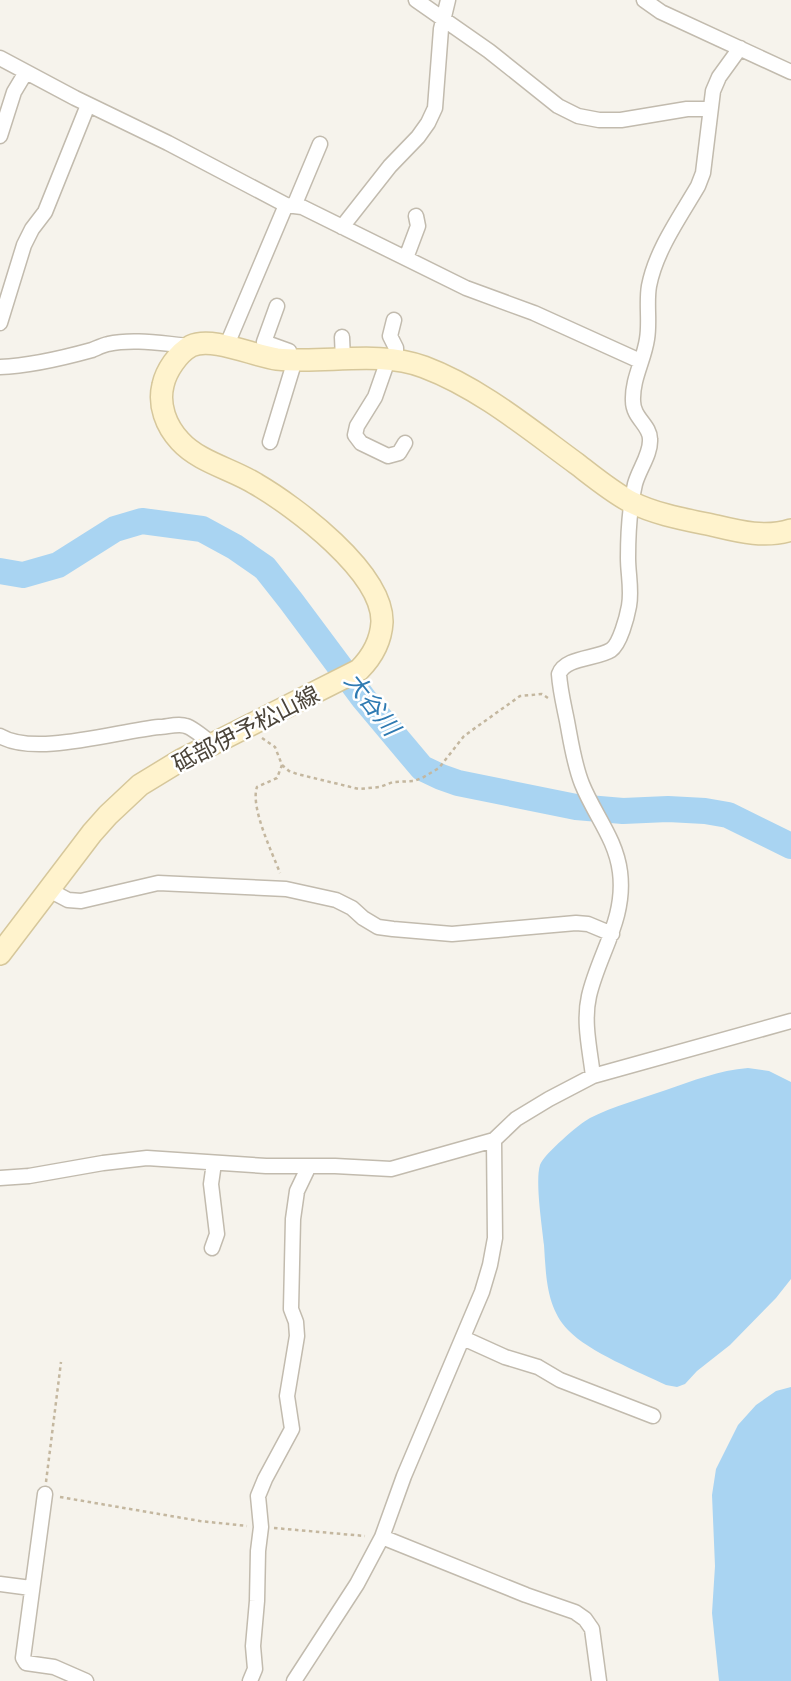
<svg xmlns="http://www.w3.org/2000/svg" width="791" height="1681" font-family="'Fira Sans Condensed','Noto Sans JP',sans-serif">
<rect width="100%" height="100%" fill="#f6f3ec"/>
<path fill="#a9d4f2" d="M748 1068 769 1071 791 1082V1279L776 1298 730 1345 697 1371 685 1384 677 1387 666 1385C639 1372 589 1352 568 1330 546 1307 546 1275 544 1245 542 1226 535 1181 540 1165 544 1154 579 1124 590 1118 614 1106 640 1099 666 1090 693 1081 719 1070 748 1068Z
M791 1387V1681H719L712 1613 715 1566 712 1495 716 1469 738 1425 756 1405 776 1391Z"/>
<g fill="none" stroke-linecap="round" stroke-linejoin="round">
<path stroke="#a9d4f2" stroke-width="26" d="M0 571 23 575 58 565 115 529 142 521 202 529 235 547 265 568 291 601 364 699 422 768 441 777 458 783 576 807 623 811 668 809 705 811 728 815 791 846"/>
<g stroke="#c2bbae" stroke-width="17">
<path id="street" d="M416 0 489 51 558 106 578 116 599 120H621L687 109H710
M644 0 661 12 791 72
M0 58 75 98 168 143 286 205 302 207 466 288 534 313 640 361
M0 136 14 92 26 72
M294 206 320 144
M342 227 390 166 418 137 428 123 435 108 441 29 448 0
M406 258 418 226 416 216
M277 306 264 342 289 351 288 360
M394 320 390 336 396 348V361
M0 323 24 245 32 229 45 212 88 105
M342 337 343 360
M226 347 286 205
M388 360 375 397 357 426 355 435 361 443 388 456 399 453 405 443
M0 367C31 366 63 358 92 350 97 348 103 345 108 344 134 338 164 344 191 346
M270 442 295 360
M0 736C35 757 118 731 159 727 166 727 179 723 186 726 193 728 206 739 212 744
M49 890 68 900 81 901 158 883 286 889 336 900 352 908 363 918 378 927 393 929 452 934 576 923 588 924 612 934
M593 1076C590 1050 583 1022 589 996 599 953 626 919 620 872 616 839 594 814 582 784 574 764 571 742 567 721 564 706 560 690 559 674 565 657 597 659 611 650 620 644 627 617 629 606 632 590 628 574 628 558 628 536 630 505 635 484 639 469 651 454 650 439 650 425 633 418 633 401 632 379 644 360 647 339 650 322 646 303 649 286 656 250 680 217 698 186L703 173 713 91 719 77 740 48
M0 1178 29 1176 103 1163 147 1158 266 1166H335L391 1169 494 1140 516 1119 549 1099 593 1076 791 1021
M212 1248 217 1234 211 1184 214 1163
M463 1338 505 1357 538 1367 560 1380 653 1416
M45 1494 23 1658 26 1663 54 1667 86 1681
M382 1537 526 1595 575 1612 585 1619 592 1629 599 1681
M0 1584 31 1588
M250 1681 255 1669 253 1646 257 1601 258 1551 261 1527 258 1496 265 1479 292 1429 287 1396 297 1336 296 1322 291 1309 293 1219 297 1191 309 1166
M294 1681 357 1584 382 1537 404 1476 482 1292 490 1265 495 1238 494 1140"/>
</g>
<g stroke="#d6c79b" stroke-width="24">
<path id="secondary" d="M0 954 92 833 108 815 140 785 181 760 359 670C372 657 381 641 382 622 383 572 294 506 256 484 232 469 199 462 180 441 166 426 158 405 163 385 166 371 178 353 191 346 212 336 254 356 277 359 324 364 379 350 424 367 480 388 529 429 577 464 594 477 612 492 631 502 657 515 688 520 716 526 741 532 766 538 791 530"/>
</g>
<path stroke="#c4b79f" stroke-width="2.5" stroke-dasharray="3.5 3.5" stroke-linecap="butt" d="M262 738 275 747 282 765 277 778 257 787C250 807 272 852 280 873
M282 765 289 771 297 774 359 789 380 787 393 782 414 781 422 778 439 768 464 736 520 696 542 694 548 698
M46 1482 61 1362
M60 1497 200 1521 247 1526
M274 1528 365 1536"/>
<use href="#street" stroke="#fff" stroke-width="14"/>
<use href="#secondary" stroke="#fff3cd" stroke-width="21"/>
</g>
<g text-anchor="middle" stroke-width="5" stroke-linejoin="round" paint-order="stroke">
<g font-size="23" fill="#4b4439" stroke="#fff">
<text transform="translate(246 729) rotate(-27)" y="8">砥部伊予松山線</text>
</g>
<g font-size="24" font-style="italic" fill="#2e7ab2" stroke="#fff">
<text transform="translate(372 704) rotate(52)" y="8">大谷川</text>
</g>
</g>
</svg>
